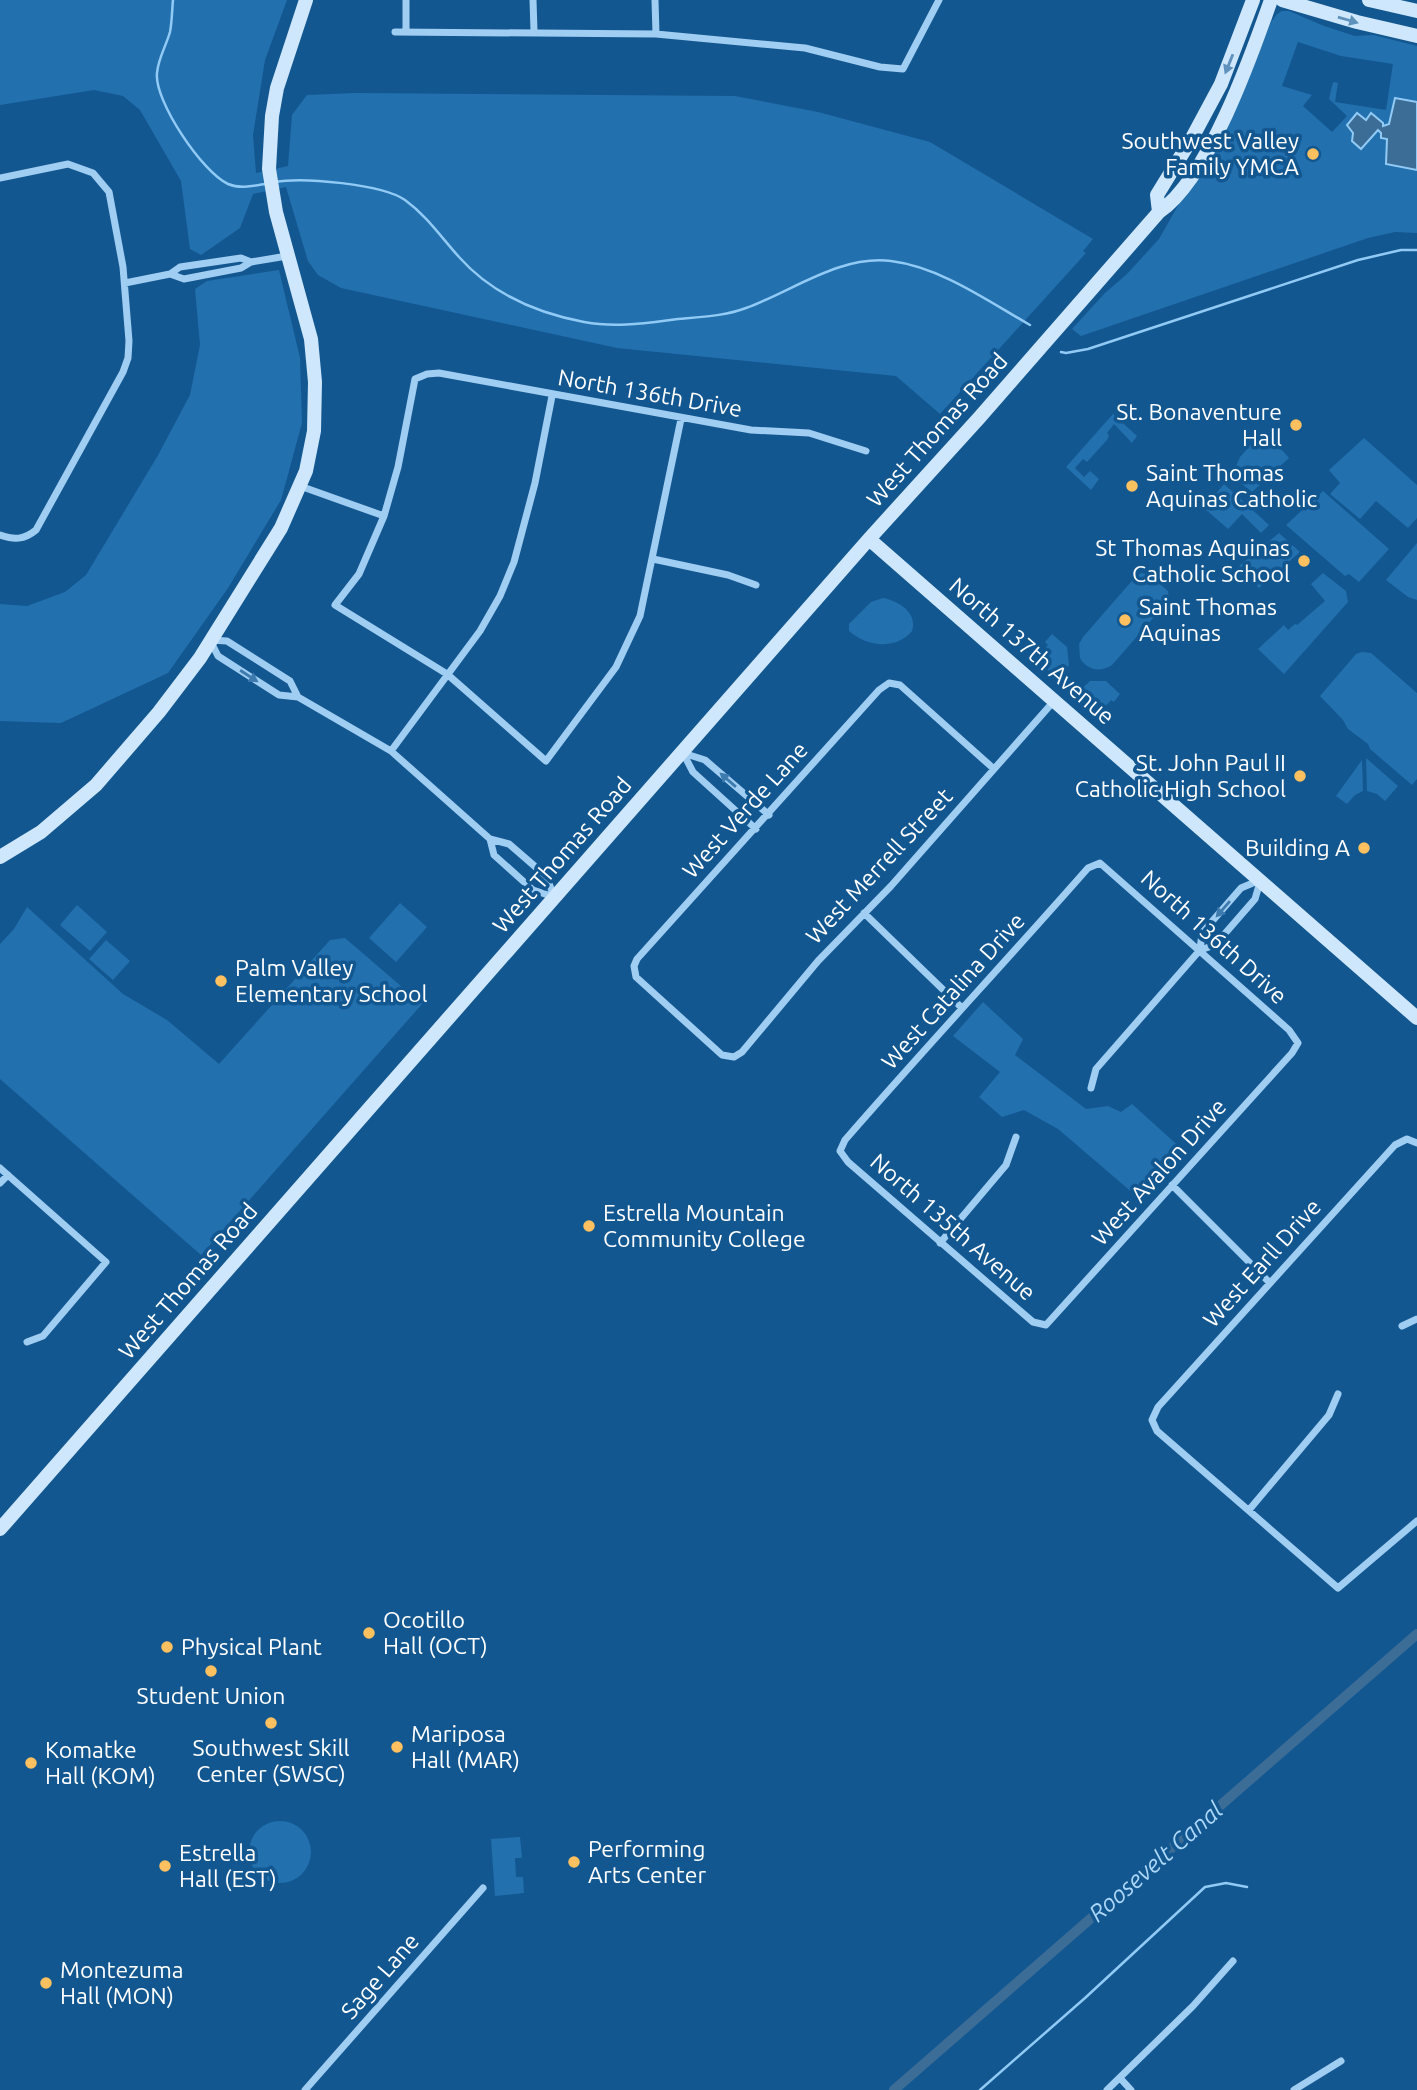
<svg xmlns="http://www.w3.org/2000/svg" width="1417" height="2090" font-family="Ubuntu,sans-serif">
<rect width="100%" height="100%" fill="#135791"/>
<path fill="#2270ae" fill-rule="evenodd" d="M0 0H287L265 60 253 135 256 173 288 166 292 115 307 95 356 93 735 96 818 112 930 142 1093 239 1083 251 1086 253 940 414 896 376 617 348 341 288 318 275 308 261 286 187 253 194 240 228 201 255 190 249 181 181 140 110 123 96 94 90 0 105Z
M1282 11H1289L1324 26 1355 36 1373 35 1417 46V233L1395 232 1368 238 1081 336 1072 329 1105 293 1127 274 1159 239 1245 88 1271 22 1277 14ZM1298 42 1341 56 1393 64 1386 110 1335 102 1338 83 1333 82 1329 99 1347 116 1332 132 1303 106 1312 95 1282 86Z
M279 270 300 358 302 423 281 500 228 588 168 673 61 723 0 721V604L27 606 65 592 86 575 157 457 190 395 200 345 195 289 207 281Z
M1113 414 1137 436 1132 443 1114 424 1107 433 1109 436 1107 440 1087 462 1083 459 1075 468 1084 477 1090 471 1099 479 1091 490 1066 467Z
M1264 430 1289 458 1252 492 1232 476 1240 457Z
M1364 438 1417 485V518L1408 528 1376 501 1360 519 1330 494 1340 483 1329 470Z
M1224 484 1269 525 1261 533 1242 514 1228 529 1204 508Z
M1323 491 1389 549 1359 582 1349 574 1345 576 1286 525Z
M1279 533 1300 552 1259 588 1239 566Z
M1417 543V600L1408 597 1386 580Z
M1142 573 1149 575 1168 591 1169 600 1112 665C1100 673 1087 670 1080 658L1079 644 1083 637 1137 575Z
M1323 573 1346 591 1348 602 1284 674 1258 649 1284 625 1288 630 1295 624 1297 625 1325 601 1311 584Z
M883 598C899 601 918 613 912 631 896 650 867 647 849 631V624L871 602Z
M1052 634 1067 647 1069 665 1059 679 1035 659 1048 645 1045 642Z
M1362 652 1371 653 1417 693V779L1412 785 1370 749 1368 744 1348 729 1343 720 1320 696 1356 654Z
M1090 681H1106L1120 694 1114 702 1111 700 1099 714 1076 694Z
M1366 758 1398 786 1385 801 1377 794 1367 791Z
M1362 760 1363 791 1355 795 1347 804 1336 796Z
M400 903 427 927 396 962 369 938Z
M77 905 107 932 90 951 60 925Z
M27 907 123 994 167 1020 219 1064 330 940 345 938 422 1004 201 1255 0 1079V944L14 929Z
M106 940 130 961 113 980 89 959Z
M983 1002 1023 1039 1015 1055 1086 1109 1108 1106 1121 1112 1132 1104 1184 1151 1182 1159 1141 1200 1058 1129 1024 1110 1002 1117 979 1097 1000 1072 953 1036Z
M249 1852a31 31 0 1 1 62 0a31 31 0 1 1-62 0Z
M520 1837 522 1858H515L516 1877H523L524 1893 495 1896 491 1839Z"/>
<path fill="#3c6d97" stroke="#91caf5" stroke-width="2" d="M1395 98 1417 102V170L1386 164 1387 139 1381 138V133L1378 130 1361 149 1352 141 1353 133 1347 125 1357 113 1366 120 1371 113 1383 123V126L1389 124Z"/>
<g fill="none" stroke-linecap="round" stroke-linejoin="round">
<path stroke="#91caf5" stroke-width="2.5" d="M173 0C172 10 172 22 170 32 166 46 158 59 157 73 154 101 203 173 228 184 240 189 253 186 265 184
M275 182C303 177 382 184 405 200 427 216 441 237 459 257 492 294 536 313 584 322 616 328 646 323 678 319 701 317 725 316 746 308 793 291 839 255 891 261 940 267 988 301 1030 325
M1061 352 1066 353 1088 349 1358 260 1401 250H1417
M980 2090 1085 1998 1205 1887 1226 1883 1247 1887"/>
<path stroke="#3c6d97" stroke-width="10" d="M894 2090 1417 1634"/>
<path stroke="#a0cdf2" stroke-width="7" d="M406 0V32
M533 0 534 31
M655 0 656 34
M395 32 656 34 805 48 880 67 903 69 939 0
M0 178 68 164 93 173 109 192 123 267 129 341 128 358 123 372 36 530C24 540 14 540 0 535
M170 274 184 279 241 268 251 262 287 256
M125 283 170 274 180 267 241 258 251 262
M681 419 640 616 616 667 546 761 447 674 335 605 359 574 384 516 398 467 415 379 427 374 439 373 751 430 809 433 866 451
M300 486 384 516
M653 559 728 575 756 585
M298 697 290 681 227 641 210 640 218 656 279 695 298 697 391 751 490 839 509 844 546 876 554 896
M391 751 480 631 500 596 514 562 535 483 552 396
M683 753 705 760 769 815
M683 753 693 772 756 829
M994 769 900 685 889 683 879 690 637 959 634 966 636 977 722 1055 734 1057 742 1052 818 961 891 886 1054 701
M490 839 494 855 533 890 554 897
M1100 863 1289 1030 1298 1043 1292 1053 1046 1325 1033 1322 848 1162 840 1151 845 1140C925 1048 1008 959 1088 868Z
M864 913 962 1008
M1200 950 1202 933 1241 888 1260 880
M1091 1088 1096 1069 1200 950 1215 945 1255 899 1260 882
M1417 1143 1407 1139 1395 1145 1158 1407 1152 1420 1157 1431 1338 1588 1417 1521
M0 1168 106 1262 43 1336 27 1342
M0 1183 8 1175
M1172 1185 1269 1282
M940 1243 1006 1165 1016 1137
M1402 1326 1417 1319
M1249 1510 1329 1415 1338 1394
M1120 2078 1131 2090
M305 2090 483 1888
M1107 2090 1193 2006 1233 1961
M1294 2090 1341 2061"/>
<path stroke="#cee7fc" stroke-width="14" d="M1282 0 1357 22 1417 36
M1369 0 1417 11
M1159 212 1157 195 1192 138 1221 84 1253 0
M869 539 1417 1018
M0 857 41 832 96 785 159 712 200 658 281 528 306 471 314 431 315 382 311 339 276 212 269 169 272 116 277 88 306 0
M0 1529 869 539 979 418 1159 212C1208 179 1251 57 1271 0"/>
</g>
<defs><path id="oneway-solid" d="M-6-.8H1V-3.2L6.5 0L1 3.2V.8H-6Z" transform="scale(1.75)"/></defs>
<g fill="#5e91bc">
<use href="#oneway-solid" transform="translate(1348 20) rotate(16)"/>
<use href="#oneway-solid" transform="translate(1229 64) rotate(112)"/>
</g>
<g fill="#3d7aae">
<use href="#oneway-solid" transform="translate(249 676) rotate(33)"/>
<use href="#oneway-solid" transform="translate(728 780) rotate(-139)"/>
<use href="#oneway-solid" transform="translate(1223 909) rotate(131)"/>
</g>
<g fill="#ffc060" stroke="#135791" stroke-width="2.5">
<circle cx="1313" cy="154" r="7"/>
<circle cx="1296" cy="425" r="7"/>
<circle cx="1132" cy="486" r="7"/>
<circle cx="1304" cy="561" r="7"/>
<circle cx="1125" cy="620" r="7"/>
<circle cx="1300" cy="776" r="7"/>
<circle cx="1364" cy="848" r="7"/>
<circle cx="221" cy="981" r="7"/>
<circle cx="589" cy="1226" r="7"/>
<circle cx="369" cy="1633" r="7"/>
<circle cx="167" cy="1647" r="7"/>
<circle cx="211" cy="1671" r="7"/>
<circle cx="271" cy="1723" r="7"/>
<circle cx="397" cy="1747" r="7"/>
<circle cx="31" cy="1763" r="7"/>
<circle cx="574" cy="1862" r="7"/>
<circle cx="165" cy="1866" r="7"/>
<circle cx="46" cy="1983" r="7"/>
</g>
<g text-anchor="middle" stroke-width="7" stroke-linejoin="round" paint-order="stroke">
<g font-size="23" fill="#fff" stroke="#135791" text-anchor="start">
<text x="1299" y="149" text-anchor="end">Southwest Valley<tspan x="1299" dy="26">Family YMCA</tspan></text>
<text x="1282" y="420" text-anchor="end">St. Bonaventure<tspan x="1282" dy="26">Hall</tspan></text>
<text x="1146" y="481">Saint Thomas<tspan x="1146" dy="26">Aquinas Catholic</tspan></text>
<text x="1290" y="556" text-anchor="end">St Thomas Aquinas<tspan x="1290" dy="26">Catholic School</tspan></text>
<text x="1139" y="615">Saint Thomas<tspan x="1139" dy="26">Aquinas</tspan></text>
<text x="1286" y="771" text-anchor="end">St. John Paul II<tspan x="1286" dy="26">Catholic High School</tspan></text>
<text x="1350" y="856" text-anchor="end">Building A</text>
<text x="235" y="976">Palm Valley<tspan x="235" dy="26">Elementary School</tspan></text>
<text x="603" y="1221">Estrella Mountain<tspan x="603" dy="26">Community College</tspan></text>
<text x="383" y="1628">Ocotillo<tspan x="383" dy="26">Hall (OCT)</tspan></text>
<text x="181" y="1655">Physical Plant</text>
<text x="211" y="1704" text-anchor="middle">Student Union</text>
<text x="411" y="1742">Mariposa<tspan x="411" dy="26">Hall (MAR)</tspan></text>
<text x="271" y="1756" text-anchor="middle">Southwest Skill<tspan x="271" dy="26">Center (SWSC)</tspan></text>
<text x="45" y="1758">Komatke<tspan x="45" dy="26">Hall (KOM)</tspan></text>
<text x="588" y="1857">Performing<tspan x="588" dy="26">Arts Center</tspan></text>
<text x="179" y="1861">Estrella<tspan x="179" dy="26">Hall (EST)</tspan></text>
<text x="60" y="1978">Montezuma<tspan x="60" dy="26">Hall (MON)</tspan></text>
</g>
<g font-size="23" fill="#fff" stroke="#135791">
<text transform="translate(650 393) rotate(10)" y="8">North 136th Drive</text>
<text transform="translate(937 430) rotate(-48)" y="8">West Thomas Road</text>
<text transform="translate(1032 651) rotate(41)" y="8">North 137th Avenue</text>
<text transform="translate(745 810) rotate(-48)" y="8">West Verde Lane</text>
<text transform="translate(562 855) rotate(-49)" y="8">West Thomas Road</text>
<text transform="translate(879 866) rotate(-47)" y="8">West Merrell Street</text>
<text transform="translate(1214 937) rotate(42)" y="8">North 136th Drive</text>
<text transform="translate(953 991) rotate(-48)" y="8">West Catalina Drive</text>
<text transform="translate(1159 1172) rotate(-48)" y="8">West Avalon Drive</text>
<text transform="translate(953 1227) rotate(41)" y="8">North 135th Avenue</text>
<text transform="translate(1262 1263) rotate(-48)" y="8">West Earll Drive</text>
<text transform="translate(188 1281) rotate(-49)" y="8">West Thomas Road</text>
<text transform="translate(380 1976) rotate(-49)" y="8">Sage Lane</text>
</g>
<g font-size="24" font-style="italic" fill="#acd7f9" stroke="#135791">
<text transform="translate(1156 1862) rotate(-41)" y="8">Roosevelt Canal</text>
</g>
</g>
</svg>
